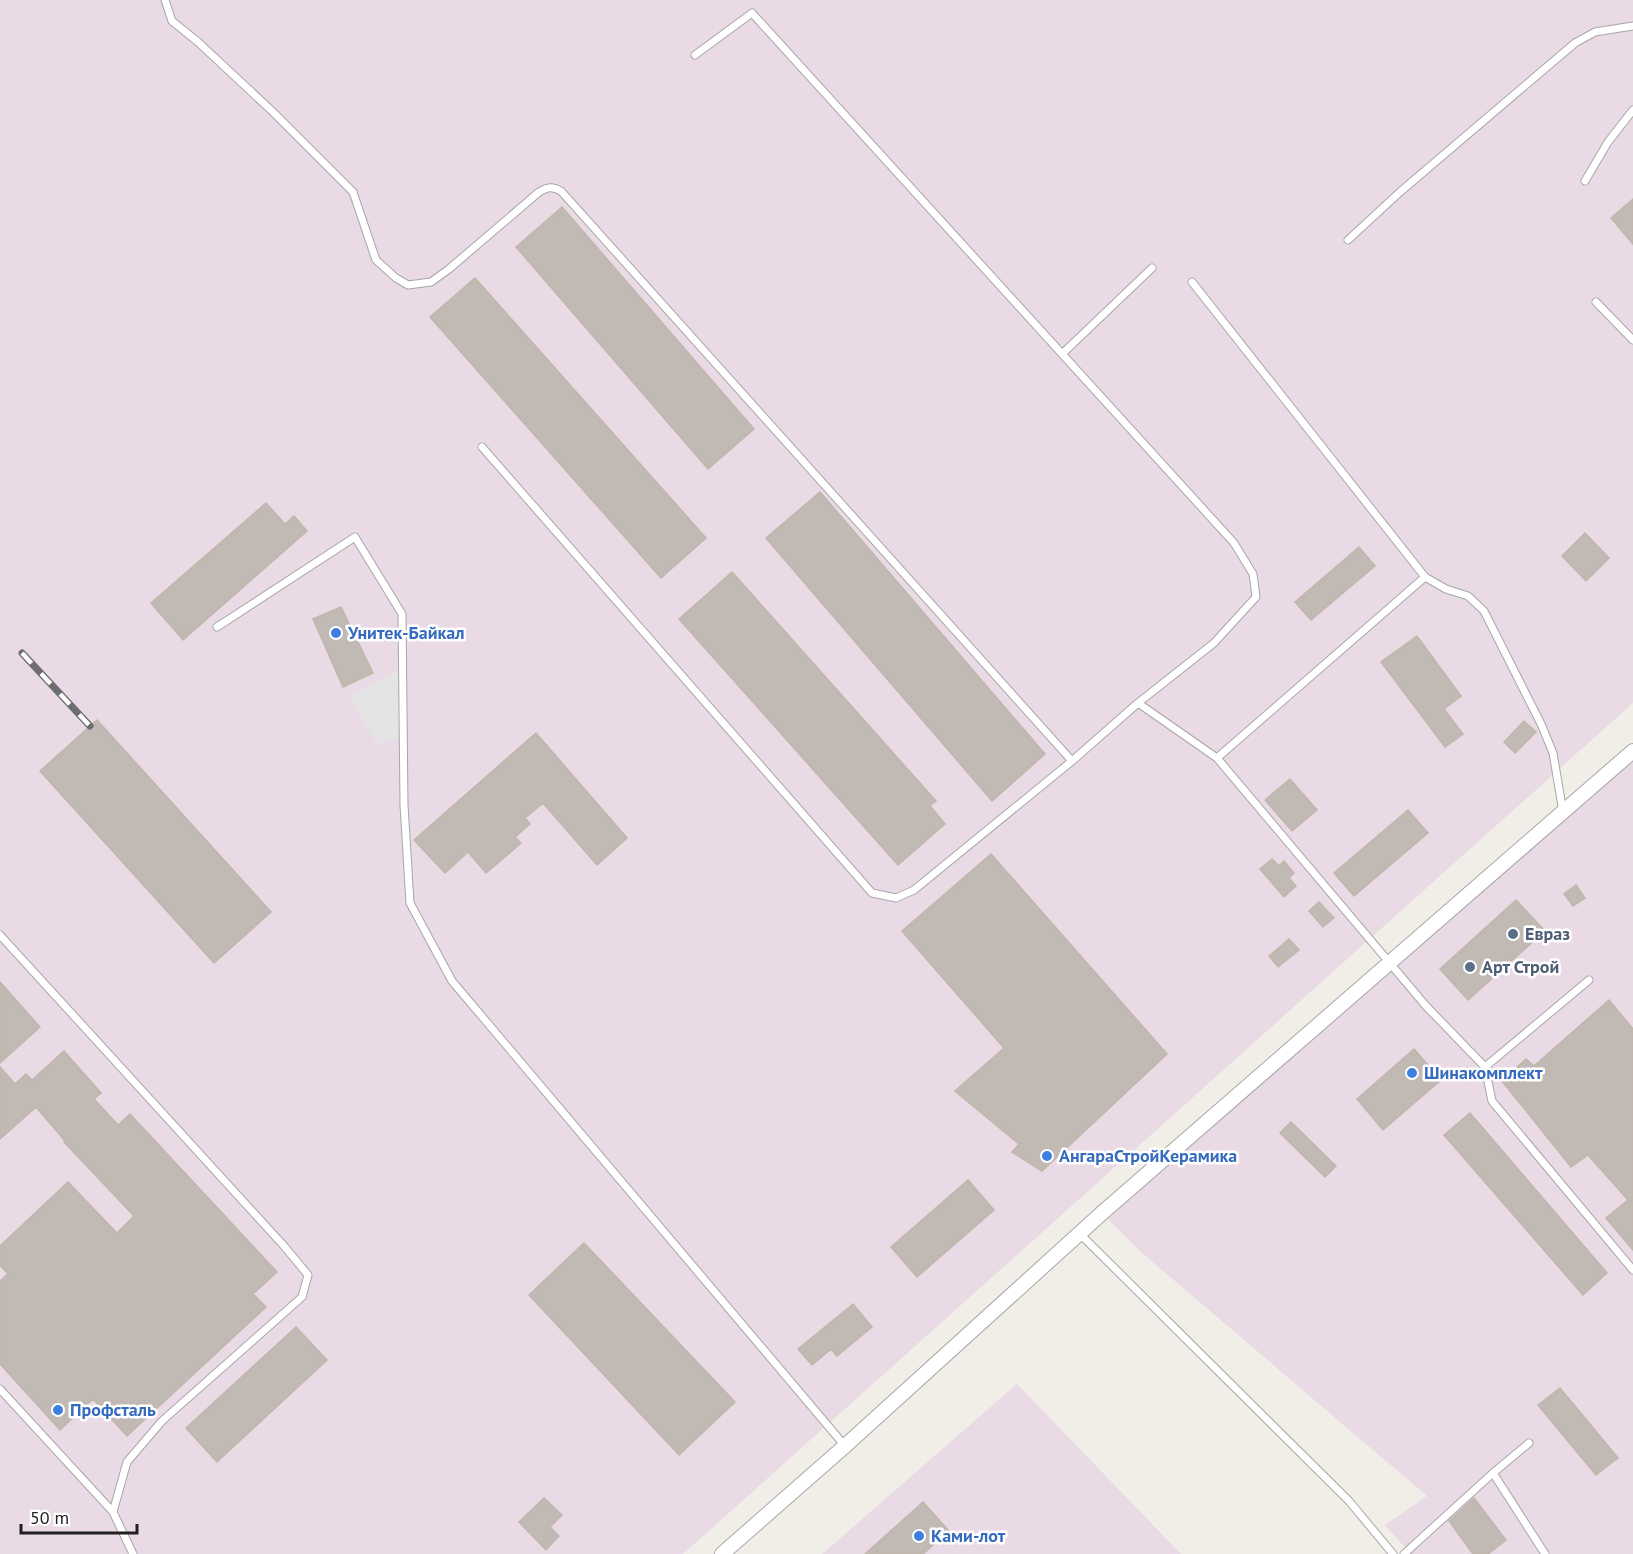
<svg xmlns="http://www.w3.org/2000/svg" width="1633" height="1554" font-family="'PT Sans',sans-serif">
<rect width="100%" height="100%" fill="#f0eee7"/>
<path fill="#e9dae5" d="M0 0H1633V703L683 1554H0Z
M1633 753V1554H1411L1385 1525 1427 1496 1142 1253 1102 1213Z
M1017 1384 1181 1554H822Z"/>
<path fill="#e4e4e4" d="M403 668V737L377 744 349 697Z"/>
<path fill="#c1bab4" stroke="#c2b6aa" stroke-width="1.5" d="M1633 199V244L1611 218Z
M562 207 754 429 708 469 516 247Z
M475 278 706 538 661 578 430 317Z
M820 492 1045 754 992 801 766 538Z
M266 503 285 524 294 516 307 531 183 640 151 603Z
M1585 533 1609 558 1586 581 1562 556Z
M1359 547 1375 566 1311 620 1295 602Z
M732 572 936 801 930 806 945 824 898 865 679 619Z
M341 607 373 673 343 687 313 619Z
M1417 636 1461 696 1444 709 1463 734 1445 747 1381 662Z
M97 720 271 912 214 963 40 771Z
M1524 721 1536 732 1515 753 1504 742Z
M536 733 627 838 597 865 543 803 525 818 530 824 515 837 521 843 486 873 468 852 445 873 414 840Z
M1290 779 1317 810 1292 831 1265 800Z
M1408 810 1428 833 1354 896 1334 873Z
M991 854 1167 1054 1042 1171 1012 1152 1019 1144 955 1091 1004 1048 902 931Z
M1272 859 1279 866 1284 861 1294 873 1289 878 1296 886 1284 897 1260 869Z
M1576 885 1585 898 1573 906 1564 894Z
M1516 900 1545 931 1468 1000 1440 969Z
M1319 902 1334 918 1323 927 1309 911Z
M1289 939 1299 950 1278 967 1269 956Z
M0 982 40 1027 0 1063Z
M1609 1000 1633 1029V1250L1606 1218 1628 1200 1588 1155 1571 1167 1502 1081 1526 1059 1534 1066Z
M1414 1049 1441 1080 1383 1130 1357 1099Z
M64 1051 101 1093 94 1099 118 1125 130 1114 277 1272 253 1294 266 1307 127 1436 93 1399 60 1430 0 1364V1281L8 1274 0 1265V1246L68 1182 117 1233 134 1216 64 1142 65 1141 36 1107 0 1139V1067L15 1084 26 1074 32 1080Z
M1470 1113 1607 1273 1583 1295 1444 1135Z
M1291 1122 1336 1166 1325 1177 1280 1133Z
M968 1180 994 1210 917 1277 891 1247Z
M584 1243 735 1402 679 1455 529 1295Z
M853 1304 872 1327 837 1356 831 1349 812 1365 798 1349Z
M296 1327 327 1360 217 1462 186 1428Z
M1560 1388 1618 1458 1596 1475 1538 1405Z
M544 1498 562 1515 550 1527 559 1536 546 1550 519 1522Z
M1474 1498 1506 1540 1488 1554H1473L1449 1521Z
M923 1502 949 1531 923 1554H865Z"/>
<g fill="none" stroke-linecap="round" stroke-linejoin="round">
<g stroke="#a7a7a7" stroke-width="9">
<path id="service" d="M165 0 172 21 198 42 273 112 353 192 376 260 396 278 408 285 431 282 449 269 539 192C548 187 552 186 561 191L1072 761
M695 55 752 13 1234 543 1253 574 1256 597 1214 643 1138 703
M1585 181 1608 142 1633 110
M1348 240 1400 192 1575 43 1595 32 1633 26
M1192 282 1425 577 1217 758 1426 1006 1485 1067 1492 1101 1633 1270
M1596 302 1633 340
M1062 354 1152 268
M482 447 872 893 896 898 914 890 1072 761 1138 703 1217 758
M1425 577 1446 589 1468 596 1484 611 1541 724 1553 753 1563 812
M217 627 355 537 402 614 404 805 410 903 452 981 845 1446
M0 935 284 1246 308 1275 302 1297 162 1421 127 1462 113 1512
M1485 1067 1589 980
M1079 1233 1349 1501 1393 1554
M0 1389 113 1512 133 1554
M1493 1473 1545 1554
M1404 1554 1493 1473 1529 1443"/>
</g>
<g stroke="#a7a7a7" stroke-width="16">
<path id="minor" d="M722 1554 845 1446 1102 1213 1633 751"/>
</g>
<use href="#service" stroke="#fff" stroke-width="7"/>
<use href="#minor" stroke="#fff" stroke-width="14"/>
<g stroke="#6e6e6e" stroke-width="7">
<path id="rail" d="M22 653 90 726"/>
</g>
<use href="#rail" stroke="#fff" stroke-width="4.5" stroke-dasharray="14" stroke-linecap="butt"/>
</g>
<g fill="#3f7fe0" stroke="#fff" stroke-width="2">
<circle cx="336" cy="633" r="6"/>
<circle cx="1412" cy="1073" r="6"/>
<circle cx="1047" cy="1156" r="6"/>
<circle cx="58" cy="1410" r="6"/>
<circle cx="919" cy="1536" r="6"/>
</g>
<g fill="#5c6f8a" stroke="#fff" stroke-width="2">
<circle cx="1513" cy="934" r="6"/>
<circle cx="1470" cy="967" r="6"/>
</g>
<g text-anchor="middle" stroke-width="5" stroke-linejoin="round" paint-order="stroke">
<g font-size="18" font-weight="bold" fill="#366cbe" stroke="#fff" text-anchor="start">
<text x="348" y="639">Унитек-Байкал</text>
<text x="1424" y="1079">Шинакомплект</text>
<text x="1059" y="1162">АнгараСтройКерамика</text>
<text x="70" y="1416">Профсталь</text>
<text x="931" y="1542">Ками-лот</text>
</g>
<g font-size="18" font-weight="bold" fill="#4e5e75" stroke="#fff" text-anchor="start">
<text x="1525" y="940">Евраз</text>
<text x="1482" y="973">Арт Строй</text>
</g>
</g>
<path d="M21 1524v9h116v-9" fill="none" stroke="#202020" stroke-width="3"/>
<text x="30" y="1524" font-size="18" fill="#202020" stroke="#ffffff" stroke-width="4.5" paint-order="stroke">50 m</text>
</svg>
